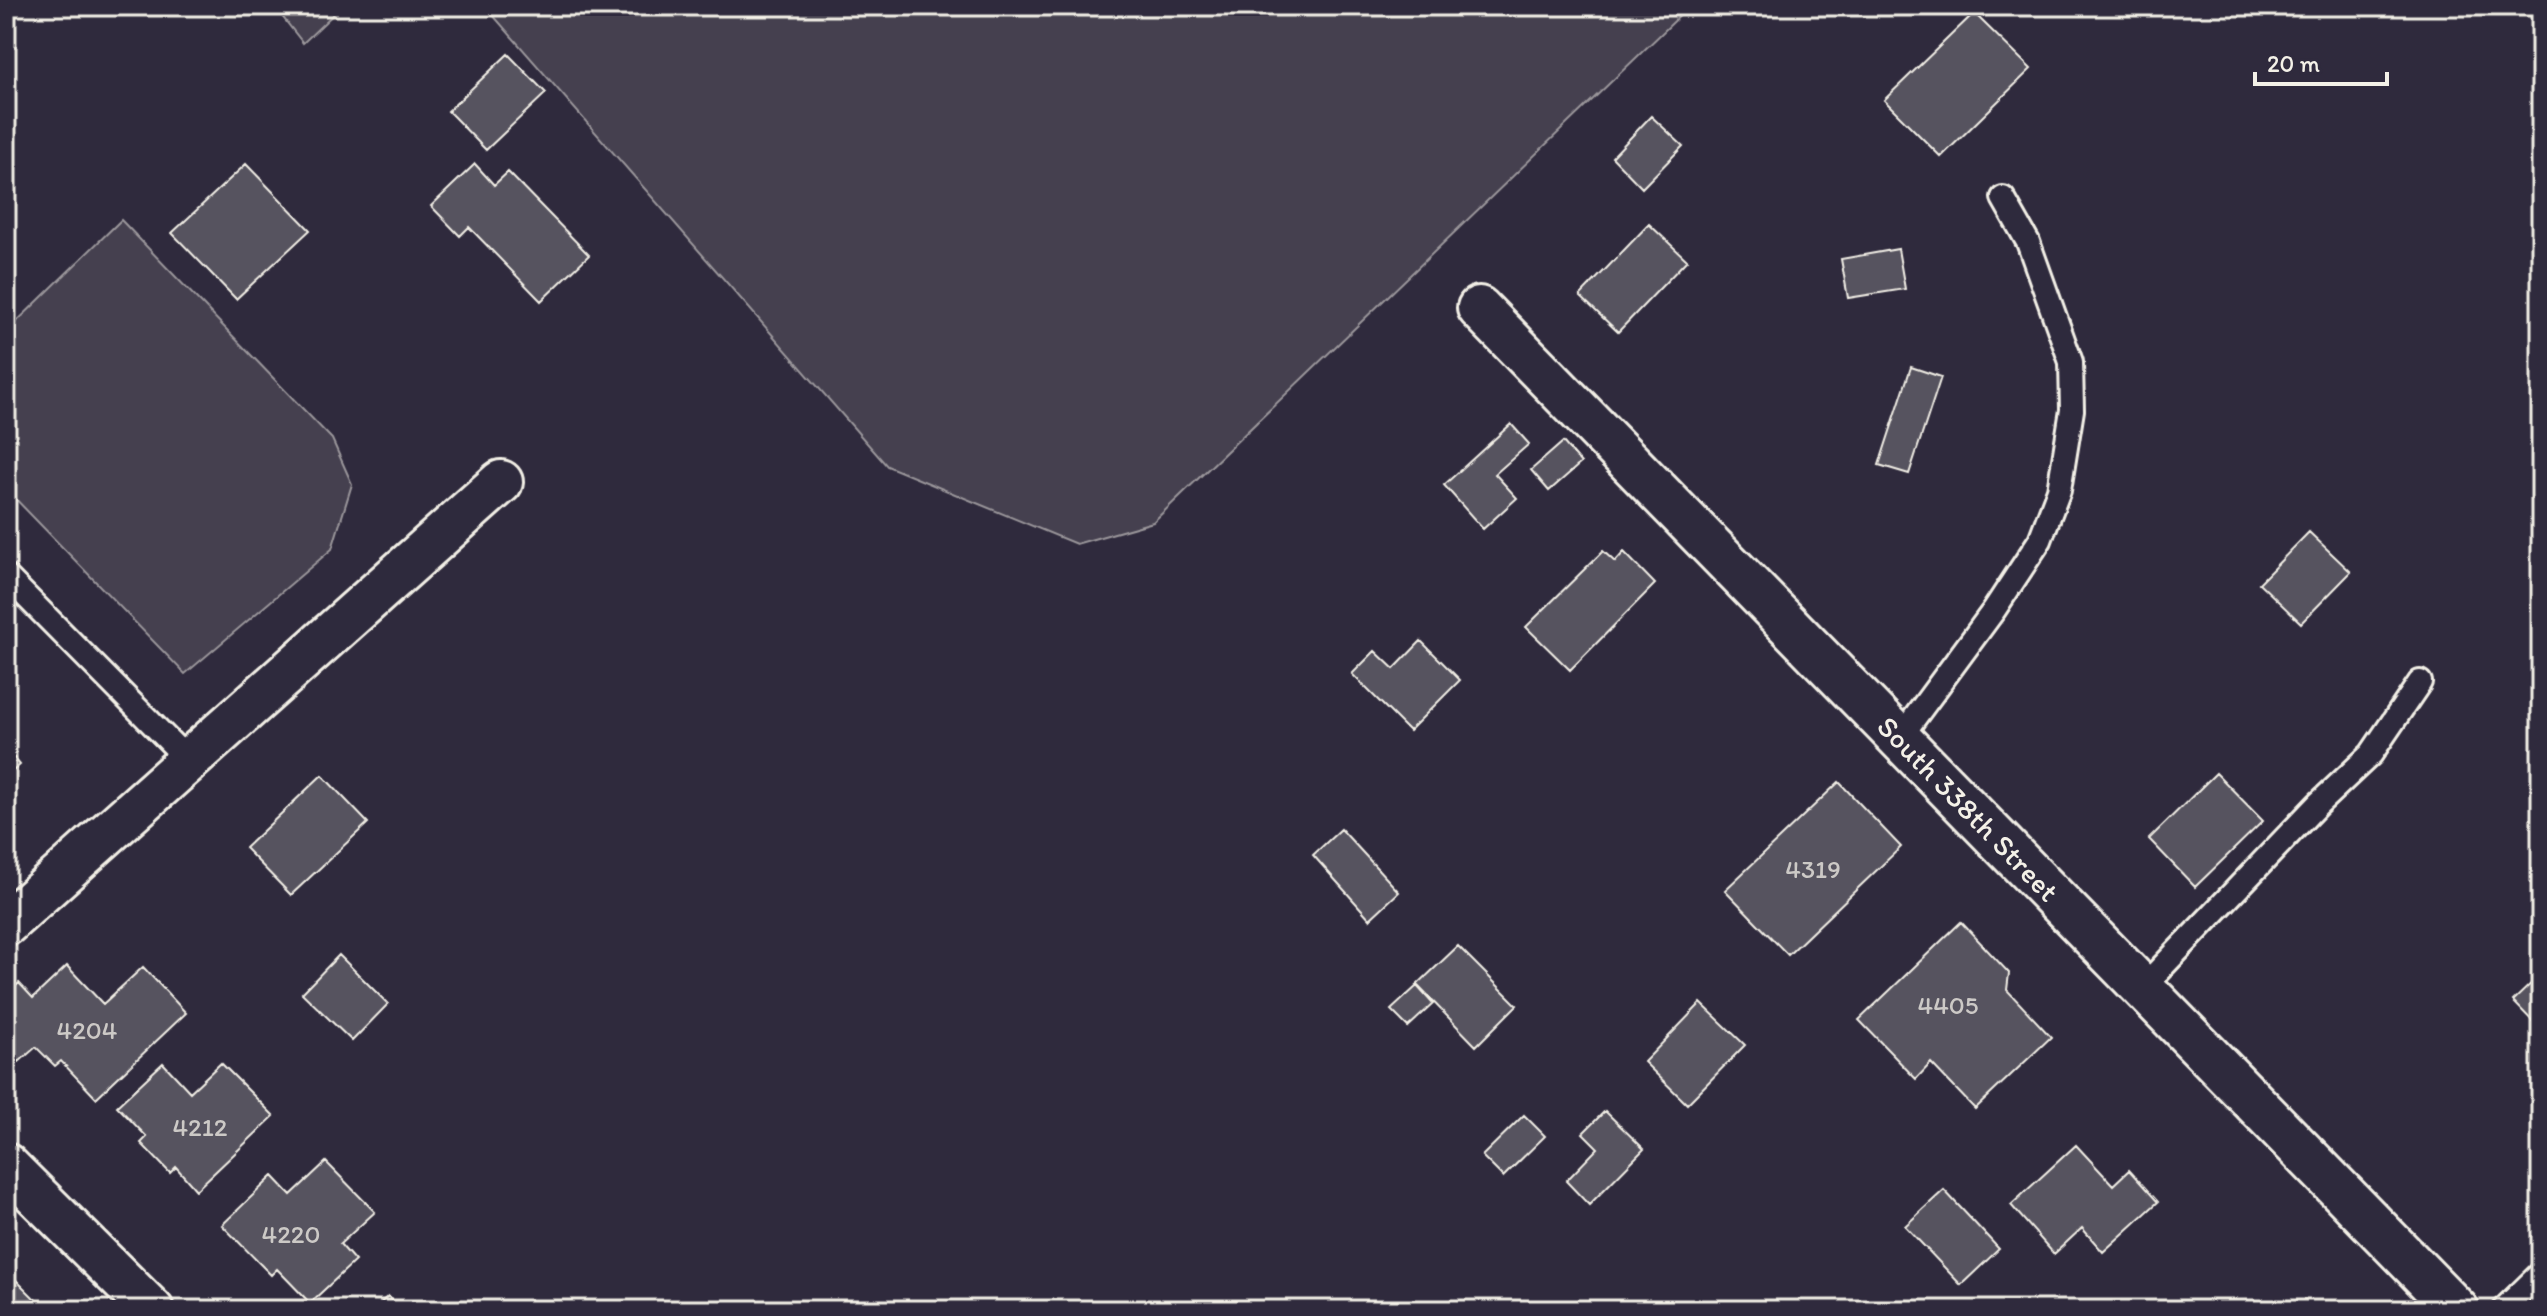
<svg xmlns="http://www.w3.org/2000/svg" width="2547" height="1316" font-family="Itim,sans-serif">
<rect width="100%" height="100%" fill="#2f2a3d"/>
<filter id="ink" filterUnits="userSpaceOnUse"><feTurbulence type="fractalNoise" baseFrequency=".0125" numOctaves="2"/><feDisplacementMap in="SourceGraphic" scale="16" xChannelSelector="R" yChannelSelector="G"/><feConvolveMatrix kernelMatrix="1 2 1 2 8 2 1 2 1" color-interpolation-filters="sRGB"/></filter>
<g filter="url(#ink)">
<path fill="#454050" stroke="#9c989c" stroke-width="2" d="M274 6H342L303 43Z
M485 6H1690L1153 522 1076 544 887 466Z
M121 220 332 439 352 484 332 549 185 674 6 489V332Z"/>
<path fill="#56525f" stroke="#f4f1e8" stroke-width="2" d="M1974 13 2031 69 1941 157 1884 100Z
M508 54 546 93 486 150 448 111Z
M1651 116 1683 146 1642 188 1612 157Z
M246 164 310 230 236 299 172 233Z
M475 164 494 185 508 172 589 255 541 301 469 227 460 236 431 206Z
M1649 224 1687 260 1618 332 1580 296Z
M1898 249 1905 289 1848 298 1841 259Z
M1911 367 1941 377 1909 474 1879 465Z
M1511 424 1529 444 1495 474 1517 498 1483 529 1444 485Z
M1563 442 1581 463 1549 491 1531 470Z
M2309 532 2351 572 2301 623 2259 583Z
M1603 551 1615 562 1624 552 1655 584 1570 670 1526 627Z
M1421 641 1460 680 1409 731 1352 674 1375 651 1394 669Z
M6 748 20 765 6 777Z
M2216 773 2263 821 2195 887 2149 839Z
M322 775 368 823 291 895 245 848Z
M1839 782 1901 847 1788 955 1725 890Z
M1341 829 1399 892 1370 919 1313 855Z
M1961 922 2009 973 2007 990 2051 1037 1975 1109 1931 1063 1916 1079 1859 1020Z
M1458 946 1517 1005 1476 1046 1417 985Z
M339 955 388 1004 352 1041 302 993Z
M67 966 103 1004 143 967 186 1013 96 1098 61 1061 55 1066 36 1047 19 1062 6 1049V995L19 983 33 998Z
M2541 974V1030L2513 1001Z
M1417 986 1433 1004 1408 1027 1391 1010Z
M1701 1003 1745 1045 1687 1104 1644 1062Z
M163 1063 190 1092 221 1063 274 1116 196 1190 176 1167 170 1173 141 1143 147 1137 117 1106Z
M1605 1111 1644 1149 1589 1205 1566 1181 1598 1148 1583 1133Z
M1524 1115 1545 1136 1503 1177 1482 1156Z
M2076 1145 2113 1185 2129 1170 2158 1202 2103 1252 2082 1228 2054 1254 2011 1205Z
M326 1162 375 1212 340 1244 355 1261 310 1303 277 1269 271 1275 222 1225 273 1176 291 1195Z
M1944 1190 1999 1249 1961 1285 1905 1226Z
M11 1275 46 1310H6V1280Z
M388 1296 401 1310H373Z"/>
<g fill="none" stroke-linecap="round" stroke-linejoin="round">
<g stroke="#f4f1e8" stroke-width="28">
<path id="service" d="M6 576 188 760
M1899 739 1994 610 2040 540 2059 490 2072 410 2071 362 2028 242 2003 198
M2142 988 2318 804 2371 754 2420 682
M2503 1310 2541 1273"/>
</g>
<g stroke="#f4f1e8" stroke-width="48">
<g id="minor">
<path id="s1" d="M1479 308 2457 1310"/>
<path d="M6 924 501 482"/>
<path d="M6 1165 152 1310"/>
</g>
</g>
<use href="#service" stroke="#2f2a3d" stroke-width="22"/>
<use href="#minor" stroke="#2f2a3d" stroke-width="42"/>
</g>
</g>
<g text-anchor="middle" stroke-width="6" stroke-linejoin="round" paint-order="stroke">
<g font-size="26" fill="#ccc9c6">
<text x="1813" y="878">4319</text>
<text x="1948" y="1014">4405</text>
<text x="87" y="1039">4204</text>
<text x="200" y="1136">4212</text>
<text x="291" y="1243">4220</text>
</g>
<g font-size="30" fill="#f4f1e8" stroke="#2f2a3d">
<text dy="10" stroke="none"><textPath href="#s1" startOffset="700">South 338th Street</textPath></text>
</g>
</g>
<rect width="2547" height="1316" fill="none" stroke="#2f2a3d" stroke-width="32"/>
<rect x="16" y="16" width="2515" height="1284" fill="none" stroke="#f4f1e8" stroke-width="3" filter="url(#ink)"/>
<path d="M2255 72v12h132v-12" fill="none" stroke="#f4f1e8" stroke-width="4"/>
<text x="2267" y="72" font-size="24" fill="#f4f1e8" stroke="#2f2a3d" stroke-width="6" paint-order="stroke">20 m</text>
</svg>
